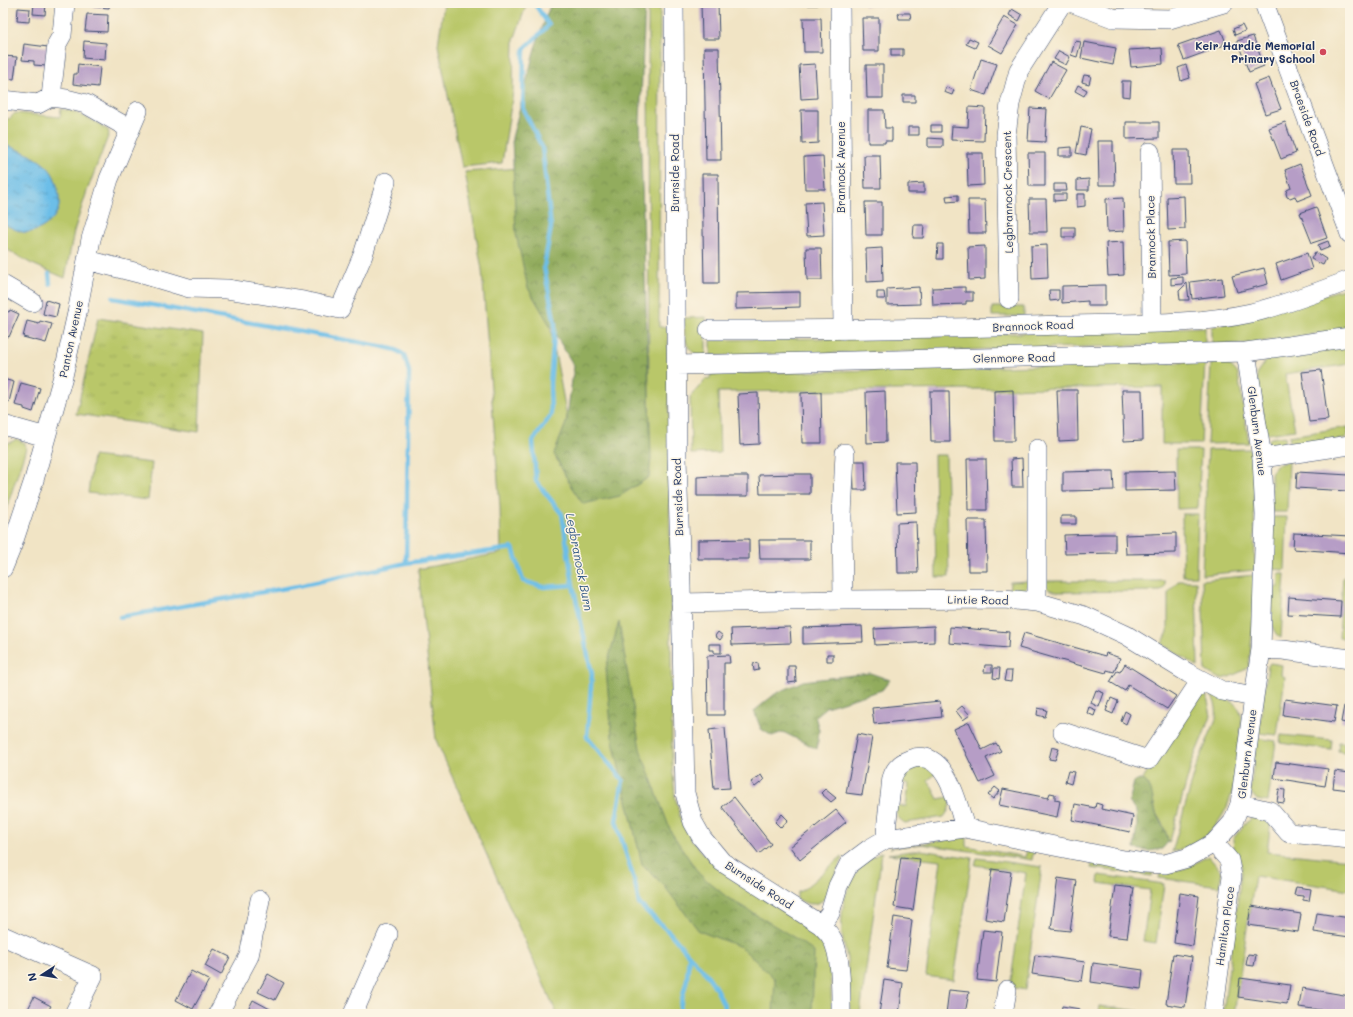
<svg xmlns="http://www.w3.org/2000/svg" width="1353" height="1017" font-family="Mali,sans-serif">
<defs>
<pattern id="forest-crowns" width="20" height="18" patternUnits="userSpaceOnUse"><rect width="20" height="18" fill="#92ac5d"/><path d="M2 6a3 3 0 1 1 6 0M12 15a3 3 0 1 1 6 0" fill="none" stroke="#768c50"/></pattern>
<pattern id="park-tufts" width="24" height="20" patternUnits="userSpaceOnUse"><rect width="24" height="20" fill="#b9c769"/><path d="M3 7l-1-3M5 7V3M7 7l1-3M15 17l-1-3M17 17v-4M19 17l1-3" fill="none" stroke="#9eab5d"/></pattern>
<pattern id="water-ripples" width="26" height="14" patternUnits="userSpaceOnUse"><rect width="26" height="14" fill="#6cbee8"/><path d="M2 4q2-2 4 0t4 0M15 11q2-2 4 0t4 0" fill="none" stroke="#589bbf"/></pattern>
</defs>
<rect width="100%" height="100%" fill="#fcf5e5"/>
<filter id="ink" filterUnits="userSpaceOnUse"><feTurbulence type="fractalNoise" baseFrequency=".025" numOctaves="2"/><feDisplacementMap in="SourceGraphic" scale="8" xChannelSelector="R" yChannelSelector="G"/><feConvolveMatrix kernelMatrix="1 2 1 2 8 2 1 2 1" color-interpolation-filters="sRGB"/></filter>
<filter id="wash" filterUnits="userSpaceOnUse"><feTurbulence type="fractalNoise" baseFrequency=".012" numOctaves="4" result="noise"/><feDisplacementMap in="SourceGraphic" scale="16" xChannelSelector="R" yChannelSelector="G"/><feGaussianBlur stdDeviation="0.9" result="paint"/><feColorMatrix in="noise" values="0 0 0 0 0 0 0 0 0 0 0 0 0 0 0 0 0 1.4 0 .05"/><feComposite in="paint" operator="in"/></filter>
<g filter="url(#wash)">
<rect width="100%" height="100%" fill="#f1e4c5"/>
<path fill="#b9c769" stroke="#6a7b64" d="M444 3H527L514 40 513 92 502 163 462 167 438 45Z
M648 3H660L659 327H668L672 763 675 796 681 821 691 839 709 860 787 911 821 937 827 953 830 969 832 1014H557L436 740 418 569 501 553 500 507 482 270 465 172 521 168 583 504 649 477Z
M61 109 72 111 102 125V127L108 130 109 134 87 191 74 231 65 278 30 263 3 247V118L9 119 15 113 60 117Z
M1350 287V329L1245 344H1212V327Z
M992 307H1024V316H992Z
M706 317V357C683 354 685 336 684 318Z
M1205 327V344L711 356V340L897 337Z
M1350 346V364L1285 374 1295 430 1268 434H1266L1257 374 1266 361 1273 357Z
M1205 362 1201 444H1162V387L718 392 720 453 691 454 690 397 706 379 710 378 711 374Z
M1221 362C1229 364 1233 367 1238 374L1249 443 1207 444 1211 363Z
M1348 427V434L1345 439 1291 448 1289 436Z
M1285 436 1286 449C1277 449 1272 449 1267 441L1271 438Z
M16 439 25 443 26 448 3 519V441L10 443Z
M1251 449 1254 485 1255 570 1202 575 1208 450Z
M1176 450H1201L1198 508 1177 509Z
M934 455H946L949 577H936Z
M93 456 152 463 148 500 88 493Z
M1289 461 1287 512H1272L1271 474 1276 465Z
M1182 514H1198L1196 576H1183Z
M1272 517H1287L1285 570 1272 569Z
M1279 574H1285L1281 638C1266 630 1272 601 1272 586L1278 587Z
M1255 575 1254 614 1249 666C1246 670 1242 671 1238 673 1221 681 1220 680 1205 670L1202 580Z
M1343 577 1350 578 1346 639 1339 638Z
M1029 581C1027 592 1019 592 1009 593L1010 582Z
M1043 581H1165V586L1161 591 1058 592C1050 591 1046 588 1043 581Z
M1178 581H1196L1198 667 1162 644 1168 632V593Z
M1270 663 1282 665 1281 675 1285 677 1277 735 1258 733 1268 666Z
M1201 692 1207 697 1211 716 1192 762 1170 841 1168 842 1167 836 1163 825 1156 813 1149 786 1142 781 1196 693Z
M1211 695C1228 700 1237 699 1242 718 1237 762 1240 811 1200 840 1192 846 1181 849 1172 852L1196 768 1216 719C1217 709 1216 703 1211 695Z
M1281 735 1332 740 1331 750 1280 743Z
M1257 738 1276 741 1268 802 1257 800 1250 792Z
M1339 742 1350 744V753L1338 751Z
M921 764 937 773 928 780 938 799 949 797C951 805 949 811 944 817L905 823C898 819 896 815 895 807L906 806 909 784 899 781 904 771Z
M1254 816 1271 821 1267 852 1350 860V890L1255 876 1234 1014H1223L1242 866 1241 861 1234 850 1233 839 1244 825Z
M967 837V846L1025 857 1028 847 1034 849 1032 860 922 844 890 848Z
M921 850 972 858 954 980 926 976 941 860 888 854Z
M882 852 860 1014H850C849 996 849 977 847 959 846 951 843 943 842 935 840 908 846 880 866 861 871 857 877 855 882 852Z
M1208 856 1222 872 1219 886 1159 878 1160 874 1186 868Z
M841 857 843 858 824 899C815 907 807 904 797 899V893L804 889Z
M977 858 1042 867 1025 990 1010 987 1026 873 975 865Z
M1093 861 1153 873 1152 876 1091 868Z
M1099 875 1164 884 1156 943 1143 941 1150 890 1098 883Z
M1099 1006 1140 1011 1139 1014H1098Z"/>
<path fill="url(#forest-crowns)" stroke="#566e5e" d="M551 3H645L640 122 651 457 649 477 620 496 583 504 572 488 554 454 566 423 574 366 528 288 516 234 512 138 535 48Z
M619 622 640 749 671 832 699 874 728 898 795 938 814 952 812 1014H773L775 979 741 947 699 931 665 887 642 864 612 737 606 668Z
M870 673 890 680 882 690 826 707 815 716 819 730 817 749 783 732 772 736 761 729 754 711 775 694 803 681Z
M1140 780 1145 781C1153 788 1153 804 1156 813 1160 824 1167 830 1168 842L1162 849 1149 851 1134 849 1137 824 1136 811 1129 802 1134 782Z"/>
<path fill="url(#park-tufts)" stroke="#6a7b64" d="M98 318 203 334 199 432 76 414Z"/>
<path fill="url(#water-ripples)" stroke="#4476a3" d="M3 144C18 149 44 159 52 173 57 181 60 196 59 206 57 220 37 235 22 232 16 230 9 227 3 223Z"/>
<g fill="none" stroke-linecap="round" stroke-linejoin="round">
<path stroke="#6cbee8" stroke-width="4.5" d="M534 3 549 25 524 49 523 109 542 147 551 227 544 267 555 324 550 383 551 415 533 441 536 481 562 514 573 585 592 674 587 737 623 780 616 821 635 883 639 904 670 933 689 955 687 979 680 1007 681 1014
M49 274 50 284
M113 298 380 346 396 350 404 355 409 372 406 563
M120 617 298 586 406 563 513 548 523 581 544 587 573 585
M689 955C709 975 718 988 727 1014"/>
</g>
<g id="blocks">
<path fill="#b69dc6" d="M34 3H46L45 15 33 14Z
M88 3H110L109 8 87 6Z
M701 3H718L719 39H702Z
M803 3H818V5H803Z
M864 3H880V6H864Z
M18 8 30 9 29 22 17 21Z
M1012 9 1022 15 1019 21 1009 15Z
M898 13H910L911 19H899Z
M87 14 108 15 107 32 85 31Z
M1004 17 1018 25 1002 53 988 45Z
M803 18H821L822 52H804Z
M862 18H879V51H863Z
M1242 25 1245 31 1235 35 1233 29Z
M1221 30 1225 40 1222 46 1184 60 1178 45Z
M1253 36 1264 66 1249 72 1237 41Z
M969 38 978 42 975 48 966 44Z
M84 41 106 43 105 60 83 58Z
M1075 41 1081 42 1077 57 1071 55Z
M1084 42 1116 48 1113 65 1081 58Z
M24 44 48 47 46 66 34 65V61L22 60Z
M704 48H719L721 160H706Z
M1162 48 1163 64 1131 67 1129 50Z
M891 49H903V56H891Z
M1059 51 1070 57 1066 65 1054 59Z
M3 56 17 57 14 79 5 78 4 83H3Z
M981 59 997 64 986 95 971 90Z
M1051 62 1066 70 1049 99 1035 91Z
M78 64 100 67 98 87 73 84 74 74H77Z
M815 64 817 98 801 99 799 65Z
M866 65H883V98H867Z
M1186 65 1190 78 1181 81 1178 68Z
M1084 75 1091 76 1089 84 1082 82Z
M1269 78 1281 109 1265 114 1254 84Z
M1122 81H1131L1130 97 1122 96Z
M1078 85 1087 90 1084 96 1075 91Z
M946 87 954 90 952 95 944 92Z
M903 95H915V102H903Z
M969 107 985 108 984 141 951 140 952 126 968 127Z
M1030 108 1047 109 1045 142 1028 141Z
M801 110H818V143L802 144Z
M868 110H884L885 128H892V141H885V143H868Z
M1126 122H1159V138L1126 139Z
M1285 122 1296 153 1281 159 1269 128Z
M931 125H941V132H931Z
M908 127H919V135H908Z
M1081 127 1091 129 1086 155 1076 153Z
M928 138 943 139V147H928Z
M1098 141H1113V152H1114L1115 185H1099Z
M1072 147V156H1059V148Z
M1173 150H1189L1190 183H1174Z
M967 153H983L984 185 968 186Z
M1028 153H1045V186H1029Z
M864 155H880L881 188H865Z
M823 156 825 189H805L804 157Z
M1300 164 1312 195 1297 201 1295 196 1290 198 1287 197 1286 193 1287 190 1291 188 1285 170Z
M702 174H718L719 283H704Z
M1089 179V190H1077V180Z
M924 183V193H908V184Z
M1054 184H1066L1067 191H1054Z
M1054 194H1066V200L1054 201Z
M1077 194H1085V206L1077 207Z
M958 195V201L947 202 946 196Z
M1184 196 1185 229 1168 230 1167 197Z
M1123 198 1124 231 1107 232 1106 199Z
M1029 199H1046L1047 232H1030Z
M968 200H985L986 233H969Z
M822 202 824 235 807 236 805 203Z
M865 202H882V235H866Z
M1316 207 1327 238 1312 243 1300 213Z
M914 225H924L923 238H913Z
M1062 227H1075V237H1062Z
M1185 241 1186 274 1169 275 1168 242Z
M1328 241 1330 247 1320 251 1318 245Z
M1123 242 1124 275 1108 276 1106 243Z
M938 244H943V259H937Z
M1047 245 1048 278 1032 279 1031 246Z
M985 246V279L969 280 968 247Z
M806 248H821L822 280H807Z
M882 248 883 281 867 282 866 249Z
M1315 252 1326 259 1323 265 1311 259Z
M1307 253 1312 269 1281 280 1276 264Z
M1264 268 1268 284 1237 292 1232 276Z
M1183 277V284L1171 285V278Z
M1222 278 1224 295 1192 299 1190 282Z
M1187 283 1189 300H1180L1179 291Z
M1105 285V306H1088V301L1062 303V286Z
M919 287 920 304 887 305V289Z
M965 287V292H973V301H966V304L933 305 932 288Z
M1049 290H1059V300L1050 301Z
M800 292V307L736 309V293Z
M877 292H884L885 299H877Z
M46 300 59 304 56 317 43 314Z
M3 310 9 312 10 310 19 314 9 337 3 334Z
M27 321 39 324 40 321 52 324 46 343 23 337Z
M1321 370 1328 420 1309 422 1302 372Z
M3 379 14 382 9 402 3 401Z
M21 383 40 388 33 412 24 409V407L15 405Z
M1013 390 1014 441H995L994 391Z
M1057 390H1077L1078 440 1059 441Z
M1122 390H1142L1143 440 1124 441Z
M885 391 886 442 867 443 866 392Z
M930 391H949L950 442H931Z
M821 392 822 443H802L801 393Z
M758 393 759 444 740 445 738 394Z
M1022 458 1023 487H1012L1011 459Z
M967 459H986L987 510H968Z
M853 461H865L866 490H854Z
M895 462H915L916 512 897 513Z
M1101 471H1113L1114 490 1063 491V472Z
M1175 471 1176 490 1125 491V472Z
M1297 472 1349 475 1348 491 1296 488Z
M797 474H810V494H760L759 475Z
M711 476H748V496H697V477Z
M1061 516H1076V524H1061Z
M967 520H986L987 571H968Z
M916 522 918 573H898L897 523Z
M1176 533V553L1126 554 1125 535Z
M1294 533 1350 536V553L1293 549Z
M1102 534H1115V553L1065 554 1064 535Z
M749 539V559H698V540Z
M759 540H810V559H760Z
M1289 597 1341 601 1340 617 1288 614Z
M862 626 863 642 803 644V628Z
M934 626V642L875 645 874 629Z
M790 627 791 643 732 645 731 629Z
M950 627 1009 632 1008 648 949 643Z
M718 632 723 636 720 640 715 636Z
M1024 633 1105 656 1106 653 1120 658 1114 672 1107 670 1106 673 1019 648Z
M709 644H721V653H714V650H709Z
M827 654H833V661H827Z
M729 655 730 663H724V715H708L707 656Z
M758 663 759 670 754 671 753 664Z
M1125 664 1176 696 1167 709 1128 685 1125 691 1110 682 1117 671 1120 672Z
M985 665H992V672H984Z
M788 666H795L796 682 788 683Z
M994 668H1000L999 679 993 678Z
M1006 671H1012L1011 682 1004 681Z
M1096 690 1104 693 1099 707 1091 703Z
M1111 698 1118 701 1113 714 1106 711Z
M1285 699 1337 706 1334 722 1283 715Z
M940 701 942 717 874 724 872 708Z
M962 706 970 715 963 720 956 711Z
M1344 706 1350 707V724L1341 722Z
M1089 707 1096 710 1094 716 1087 713Z
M1038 708 1047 710 1045 717 1037 715Z
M1125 711 1130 714 1126 724 1121 721Z
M969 722 982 750 996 743 1001 751 986 758 995 776 980 783 954 729Z
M725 728 730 788 714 789 709 730Z
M857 734 872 737 862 795 846 793Z
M1052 747 1059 749 1055 760 1049 759Z
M1276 762 1328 769 1325 786 1274 778Z
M1068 771 1074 772 1071 784 1065 782Z
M1335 771 1350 773V790L1333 788Z
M761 775 764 780 755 787 751 782Z
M995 787 1000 791 993 799 988 795Z
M825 789 836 798 831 802 821 793Z
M1003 789 1048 798 1050 793 1055 794V800L1060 801 1057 817 999 805Z
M1279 789 1285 790 1284 803 1277 802Z
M734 797 771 844 759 854 722 807Z
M1096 803 1102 805 1101 809 1133 816 1130 832 1072 820 1075 804 1095 808Z
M836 810 846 822 800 860 790 847Z
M782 814 788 820 781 828 775 822Z
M901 857 920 859 913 910 894 907Z
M992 869 1011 872 1004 922 985 919Z
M1058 878 1077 881 1070 931 1051 929Z
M1115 886 1134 888 1127 938 1108 936Z
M1296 887 1311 889 1309 901 1303 900V896L1294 895Z
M1180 893 1199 896 1193 946 1174 943Z
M1251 906 1301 914 1298 932 1248 925Z
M1317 913 1350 918V937L1314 932Z
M894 917 912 920 906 970 887 968Z
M983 930 1002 932 996 982 977 980Z
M214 949 230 957 221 975 205 966Z
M1173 954 1192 957 1185 1007 1166 1004Z
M1248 954 1256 955 1254 966 1246 965Z
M1035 955 1085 962 1082 981 1032 974Z
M1093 963 1143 970 1141 989 1091 982Z
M191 971 209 980 193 1009 176 1000Z
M268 974 284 983 275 1000 258 992Z
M1240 978 1290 985 1287 1004 1238 997Z
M884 980 903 983 899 1014H879Z
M1302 988 1350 996 1349 1014 1299 1007Z
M949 990 969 992 965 1014H946Z
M34 997 51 1006 46 1014H28L26 1013Z
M253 1000 270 1009 268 1014H246Z
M1062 1006 1080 1009V1014H1061Z"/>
</g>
</g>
<g filter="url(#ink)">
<use href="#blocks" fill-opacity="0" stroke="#3b4a6d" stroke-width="1"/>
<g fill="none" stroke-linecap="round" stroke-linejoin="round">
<g stroke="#3b4a6d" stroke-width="20">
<path id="minor" d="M674 3 677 458 681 585 685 793 693 822 702 838 722 862 821 925C824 929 829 933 831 937 842 954 841 994 841 1014
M840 3 843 330
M1073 3 1113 18 1170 19 1224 3
M1264 3 1350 234
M51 97 57 44 62 35 65 3
M3 100 38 104 51 97 66 99 86 104 130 129
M1150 152 1152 322
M87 260 142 274 189 288 227 289 303 301 340 309 363 255 386 182
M3 285 32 302
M1009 299 1006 135 1010 104 1019 70 1062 3
M709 330C828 330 946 329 1064 325 1126 323 1191 326 1251 313 1285 305 1318 292 1350 280
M677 365 1246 352 1350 337
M3 425 46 437
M1037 449V602
M1262 458 1350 445
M3 568 12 546 34 480 63 376 77 313 91 239 109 179 138 111
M843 600 842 516 845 453
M681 603 843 600 1004 599 1037 602 1085 616 1126 635 1188 673 1222 691 1254 697
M1261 649 1283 650 1350 659
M1063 732 1148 760 1201 680
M1240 804 1270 811 1289 833 1350 839
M886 839C886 824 888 810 890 796 891 790 891 783 892 778 895 768 902 762 911 759 946 747 958 805 965 828
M821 925 830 913 838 886 849 864 869 849 886 839 965 828 1124 860 1144 863 1165 864 1187 858 1214 843 1233 822 1240 804 1254 697 1261 649 1265 515 1262 458 1246 352
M3 936 93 976 74 1014
M218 1014 249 956 260 900
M353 1014 388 934
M1003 1014 1007 990
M1213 1014 1232 876 1229 860 1214 843"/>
</g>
<use href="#minor" stroke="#fff" stroke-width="19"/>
</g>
</g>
<circle fill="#d1495b" stroke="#fcf5e5" stroke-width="1.5" cx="1323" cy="52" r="4"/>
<g text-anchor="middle" stroke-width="3" stroke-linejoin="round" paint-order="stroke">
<g font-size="11" font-weight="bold" fill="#1b2f5e" stroke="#fcf5e5" text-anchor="end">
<text x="1315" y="50">Keir Hardie Memorial<tspan x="1315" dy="13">Primary School</tspan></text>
</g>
<g font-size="11" fill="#1b2f5e" stroke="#fcf5e5">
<text transform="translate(1307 118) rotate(70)" y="4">Braeside Road</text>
<text transform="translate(841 167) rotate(-90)" y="4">Brannock Avenue</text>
<text transform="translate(675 173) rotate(-90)" y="4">Burnside Road</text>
<text transform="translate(1008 192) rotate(-91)" y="4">Legbrannock Crescent</text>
<text transform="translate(1151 237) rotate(-91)" y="4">Brannock Place</text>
<text transform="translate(1033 326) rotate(-2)" y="4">Brannock Road</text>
<text transform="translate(71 339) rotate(-78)" y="4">Panton Avenue</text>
<text transform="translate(1014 358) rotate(-1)" y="4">Glenmore Road</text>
<text transform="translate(1257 431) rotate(83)" y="4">Glenburn Avenue</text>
<text transform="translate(678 497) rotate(-92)" y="4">Burnside Road</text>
<text transform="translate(978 600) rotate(1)" y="4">Lintie Road</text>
<text transform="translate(1247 754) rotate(-83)" y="4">Glenburn Avenue</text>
<text transform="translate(759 885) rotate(33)" y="4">Burnside Road</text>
<text transform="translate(1225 926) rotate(-82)" y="4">Hamilton Place</text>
</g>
<g font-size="12" font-style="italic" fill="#335a87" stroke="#fcf5e5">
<text transform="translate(579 562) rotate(79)" y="4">Legbranock Burn</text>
</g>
</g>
<rect width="1353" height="1017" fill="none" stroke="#fcf5e5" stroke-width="16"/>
<g transform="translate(42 975) rotate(258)" stroke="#fcf5e5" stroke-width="3" paint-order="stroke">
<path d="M0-3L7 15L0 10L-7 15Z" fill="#1b2f5e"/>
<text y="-6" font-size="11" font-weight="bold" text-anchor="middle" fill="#1b2f5e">N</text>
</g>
</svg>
